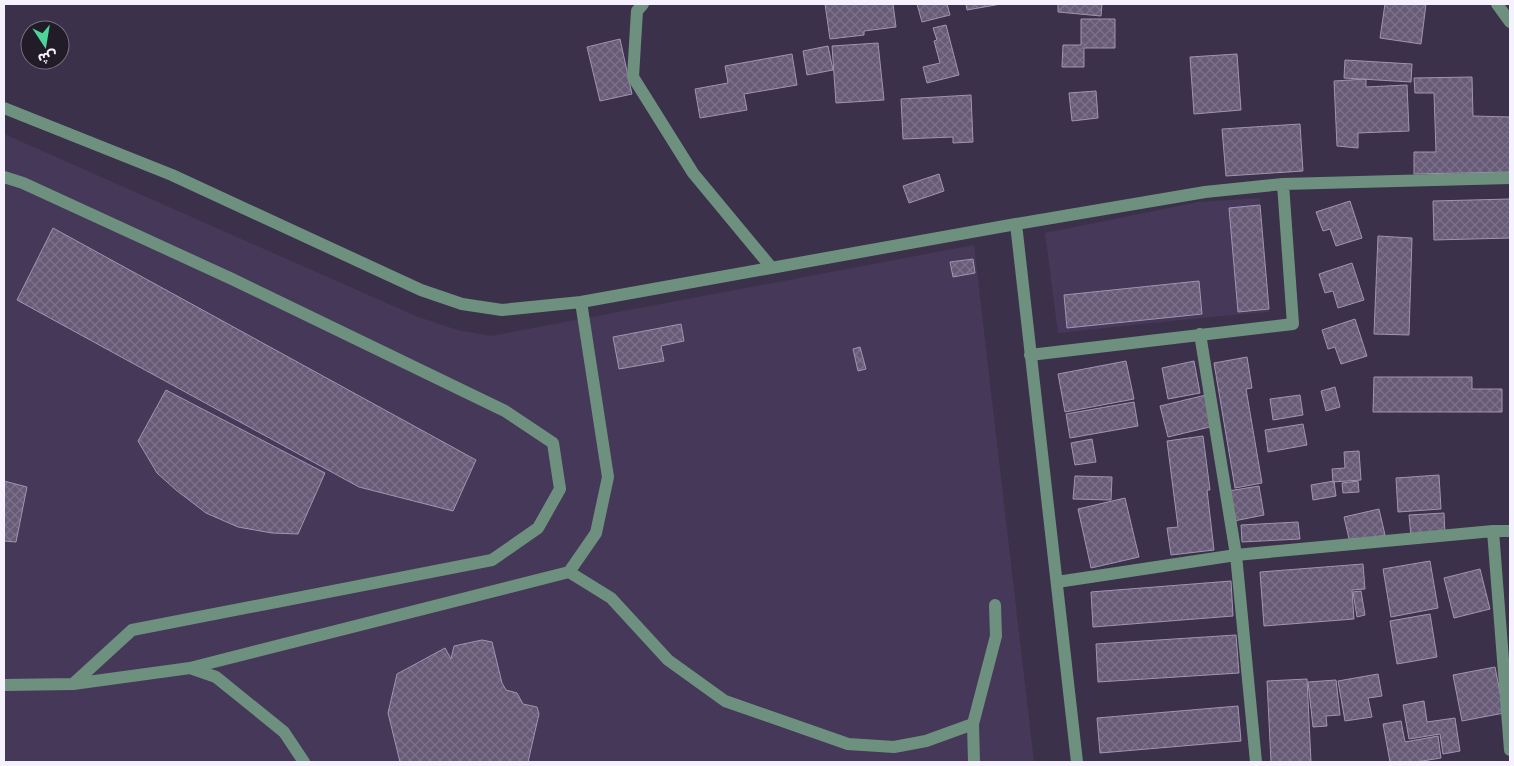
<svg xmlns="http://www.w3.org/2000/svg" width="1514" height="766" font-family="Overpass,'Noto Sans Arabic',sans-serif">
<defs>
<pattern id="building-cross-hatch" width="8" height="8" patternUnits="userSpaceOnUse" patternTransform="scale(1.25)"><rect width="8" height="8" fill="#675b77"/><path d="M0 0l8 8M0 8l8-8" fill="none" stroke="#7d738b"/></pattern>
</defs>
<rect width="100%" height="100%" fill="#3c314a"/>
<path fill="#463858" d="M4 134 418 317 457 330 491 336 974 245 1034 762H4Z
M1260 198 1269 312 1200 318 1058 333 1045 233 1198 202Z"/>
<path fill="url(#building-cross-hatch)" stroke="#a194b2" d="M825 4H893L896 27 864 31V35L830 39Z
M917 4H947L950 15 922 22Z
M966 4H1001L967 10Z
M1058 4H1102L1101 16 1058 12Z
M1385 4H1426L1421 44 1380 38Z
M1081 19H1115V48H1084V67H1062L1063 45H1081Z
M946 25 959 75 927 83 923 67 940 63 934 41 937 40 933 28Z
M620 39 632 94 600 101 587 47Z
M878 43 884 100 836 103 832 46Z
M828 46 833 70 807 75 803 51Z
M792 54 797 85 744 94 747 110 700 118 695 89 728 83 725 66Z
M1237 54 1241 110 1194 114 1190 57Z
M1345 60 1412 64 1411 82 1344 78Z
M1472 77 1473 116 1510 117V172L1414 174V152H1436L1434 93H1415L1414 78Z
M1366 79V87L1407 85 1409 131 1358 133V148L1337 146 1334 81Z
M1096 91 1098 118 1072 121 1069 93Z
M971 95 973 142 953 143V137L903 139 901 99Z
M1300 124 1303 171 1226 176 1222 129Z
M939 174 944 191 909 203 903 186Z
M1510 199V238L1434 240 1433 201Z
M1350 201 1362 238 1336 246 1330 229 1323 231 1316 212Z
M1260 205 1269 309 1238 312 1229 208Z
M53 228 476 460 453 511 359 487 17 300Z
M1378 236 1412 238 1409 335 1374 334Z
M973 259 975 273 953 277 950 262Z
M1352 263 1364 300 1338 308 1333 291 1325 293 1319 274Z
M1199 281 1202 314 1067 328 1064 295Z
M1355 319 1367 356 1341 364 1335 347 1328 349 1322 330Z
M681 324 684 341 661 346 664 361 619 369 613 337Z
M860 347 866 369 858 371 853 349Z
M1247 357 1252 388 1246 389 1262 483 1235 488 1214 363Z
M1126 361 1134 399 1065 412 1058 374Z
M1194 361 1200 393 1168 399 1162 368Z
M1374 377H1472V389H1502V412H1373Z
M1335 387 1340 407 1326 411 1321 391Z
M166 390 325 473 298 534 272 533 238 527 206 513 176 490 157 473 138 441Z
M1206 395 1214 426 1168 437 1160 406Z
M1300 395 1303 415 1273 420 1270 399Z
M1134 402 1138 426 1070 438 1066 414Z
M1303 424 1307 445 1268 452 1265 430Z
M1203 436 1210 490H1207L1214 550 1171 555 1167 528 1178 527 1167 441Z
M1092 439 1096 462 1075 465 1071 443Z
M1359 451 1361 480 1333 482 1332 469 1345 468 1344 452Z
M1439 475 1441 509 1398 512 1396 478Z
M1075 476 1112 477 1111 500 1073 499Z
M4 481 27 487 16 542 4 541Z
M1334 481 1336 496 1313 500 1311 485Z
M1358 481 1359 492 1343 493 1342 483Z
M1259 486 1264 515 1234 521 1228 491Z
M1125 498 1139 557 1091 568 1078 509Z
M1379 509 1385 535 1350 543 1344 517Z
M1444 513 1445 534 1411 536 1409 515Z
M1298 522 1300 539 1242 542 1241 525Z
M1430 561 1438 608 1391 617 1383 569Z
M1363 564 1365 589 1352 590 1354 619 1264 626 1260 572Z
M1480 569 1490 609 1454 618 1444 578Z
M1231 581 1233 616 1093 627 1091 592Z
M1361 591 1365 615 1357 617 1353 592Z
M1430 614 1437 657 1397 664 1390 621Z
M1236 635 1239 673 1098 682 1096 644Z
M482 640 492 642 502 683 506 690 517 693 523 704 537 707 539 714 528 762H400L388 713 397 674 445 648 451 659 454 646Z
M1495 667 1504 713 1462 721 1453 675Z
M1378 674 1382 696 1368 698 1372 717 1345 721 1338 681Z
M1307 679 1311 762H1271L1267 681Z
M1336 680 1340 715 1326 716 1327 726 1313 727 1308 682Z
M1424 701 1427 722 1455 718 1460 751 1443 754 1440 734 1409 739 1403 705Z
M1238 706 1241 741 1100 753 1097 718Z
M1401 721 1405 742 1438 736 1441 758 1416 762H1390L1383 724Z"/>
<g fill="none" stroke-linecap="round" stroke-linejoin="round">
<path stroke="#6e917f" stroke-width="12" d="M643 4 637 11 633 77 693 173 771 267
M1497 4 1510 22
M4 108 172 175 421 290 462 304 502 310 581 302 1016 224 1205 192 1283 184 1510 178
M4 177 23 183 232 279 505 411 553 443 560 489 538 528 492 560 132 630 73 684
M1016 224 1077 762
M1200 334 1236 555 1493 531
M1030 355 1293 324 1283 184
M1510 531H1493L1510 750
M569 572 611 598 668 660 725 701 848 744 894 747 926 741 973 724
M1057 582 1236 555 1256 762
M190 668 569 572 596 533 608 477 581 302
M4 685 73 684 190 668 216 677 284 732 304 762
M974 762 973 724 996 636 995 605"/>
</g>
<rect width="1514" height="766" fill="none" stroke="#f6f1fe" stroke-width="10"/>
<g transform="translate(45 45) rotate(168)"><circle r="24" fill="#211c27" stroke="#76717d"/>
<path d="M0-4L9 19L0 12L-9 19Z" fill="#4cd49b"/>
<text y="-8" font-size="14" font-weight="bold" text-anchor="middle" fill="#f6f1fe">ش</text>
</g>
</svg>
